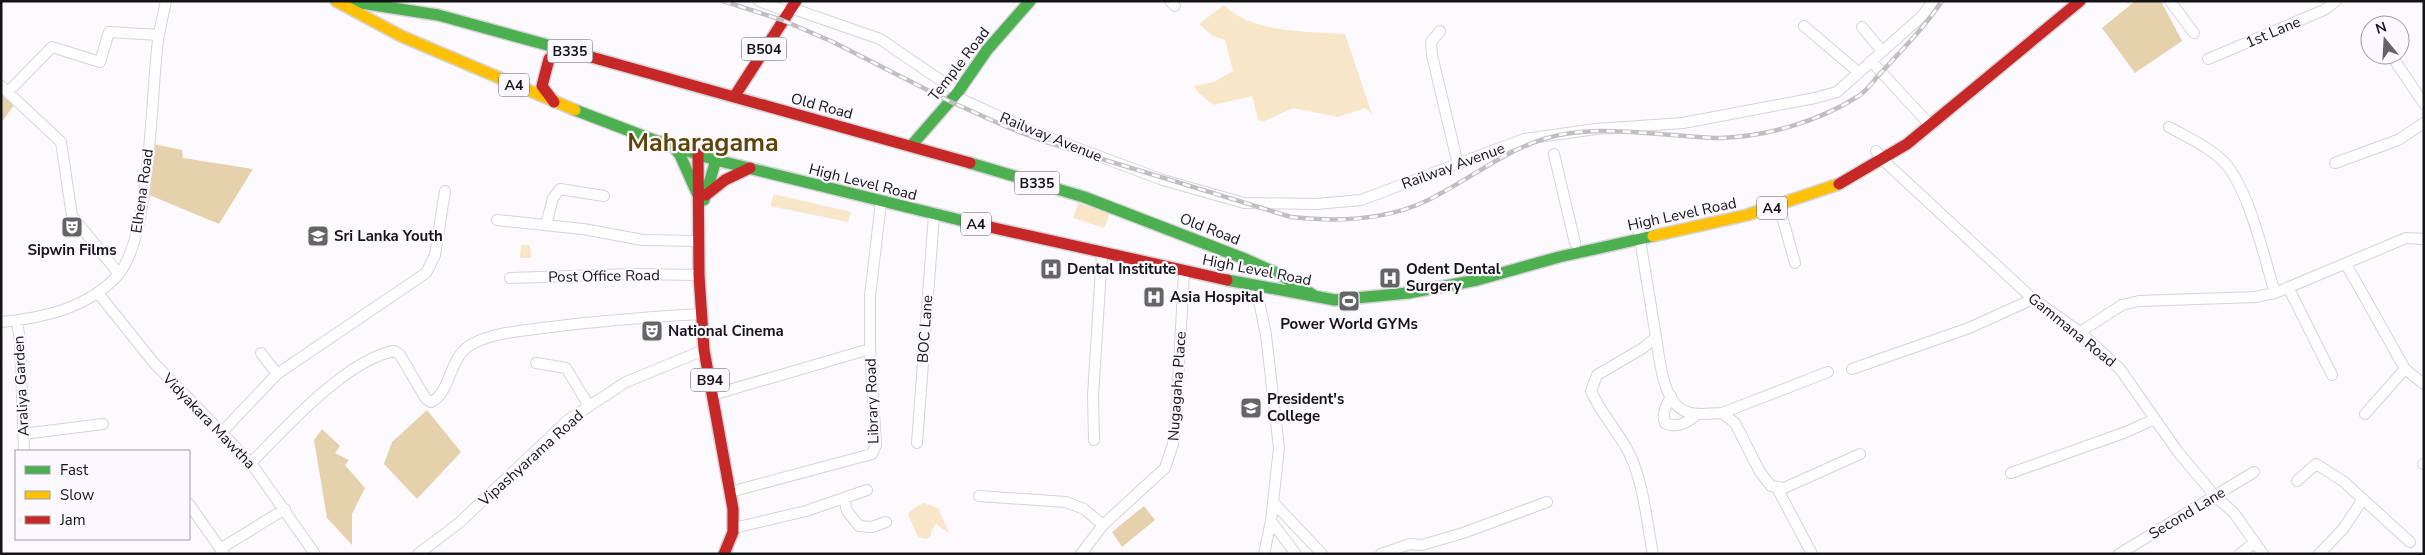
<svg xmlns="http://www.w3.org/2000/svg" width="2425" height="555" font-family="'Nunito Sans',sans-serif">
<rect width="100%" height="100%" fill="#fcfafe"/>
<path fill="#f7e6c7" d="M1224 5C1253 34 1307 31 1345 34L1372 114 1365 108 1338 117 1293 108 1262 122 1258 119 1252 96 1213 105 1198 92 1194 86 1214 82 1233 71 1225 40 1213 36 1199 24Z
M774 194 851 212 848 222 770 206Z
M1078 203 1110 213 1104 228 1073 218Z
M521 245H530L531 258H520Z
M924 503 938 508 949 533 936 524 931 531V536L926 539 918 537 908 514 914 508Z"/>
<path fill="#e5d2ac" d="M2135 1H2161L2182 41 2135 73 2102 28Z
M1 94 14 105 1 123Z
M149 143 182 150 183 158 253 169 219 224 147 194Z
M427 410 461 452 417 499 384 464 392 442Z
M322 429 340 446 335 453 349 460 345 465 365 488 352 514V545L327 518 314 440Z
M1144 506 1155 520 1122 547 1112 532Z"/>
<g fill="none" stroke-linecap="round" stroke-linejoin="round">
<g stroke="#d6d4d8" stroke-width="12">
<path id="street" d="M759 1 788 12
M1170 1 1175 6
M2170 1 2194 33
M791 8 880 39 958 92
M1804 26 1858 72
M1862 27 1882 51
M1440 31 1431 42 1432 55 1458 165
M2393 58 2424 104
M2208 59 2324 10 2336 1
M1871 61 1930 125
M1 86 61 142 72 216 119 274
M8 92 52 47 100 62 109 32 159 35
M954 96 1034 132 1163 180 1244 203 1316 204 1361 200 1524 139 1596 129 1683 123 1815 98 1837 92 1922 16 1933 1
M2169 127C2187 137 2209 147 2224 162 2249 189 2264 257 2275 293
M1876 151 1883 160 2033 299 2080 332 2120 369 2178 452 2215 496 2234 513 2263 554
M1554 154 1575 243
M2335 163 2398 140 2424 123
M1778 202 1795 263
M497 220 583 229 643 240 699 241
M546 225 553 198 560 189 604 196
M1638 227 1656 337 1643 348 1597 375 1591 391C1601 414 1618 431 1629 453 1643 480 1647 523 1653 554
M2346 264 2405 369 2424 384
M510 278 632 274 699 275
M1256 286 1266 335 1279 448 1271 521 1264 554
M2288 287 2332 375
M98 293 154 363 251 463 315 554
M17 320 20 342 24 451
M1 322C44 318 88 308 118 275 150 239 151 101 157 50 158 33 163 17 166 1
M2080 332 2122 305 2139 301 2255 297 2275 293 2406 238 2424 239
M1656 337C1660 360 1662 403 1687 412 1698 416 1711 413 1722 413L1735 423 1760 472 1771 486 1784 488 1860 454
M536 363 566 368 589 406
M1852 369 1969 328 2033 299
M277 374 426 273 435 255 445 191
M712 395 870 349
M1671 396C1667 405 1661 413 1665 423 1676 429 1689 422 1697 414
M1722 413 1828 372
M2365 414 2405 369
M221 433 277 374 261 353
M23 434 103 424
M1094 440 1093 396 1102 253
M917 443 934 215
M251 463C285 428 346 360 394 351L400 355 426 399 431 402C450 394 449 359 469 346 489 333 520 331 543 328 596 321 649 317 702 314
M2423 464H2424
M2011 473 2126 432 2155 419
M2297 481 2316 464 2343 481 2410 542
M1777 488 1812 554
M730 492 872 454 876 445 870 349V296L881 202
M979 496 1066 502 1084 509 1103 525
M844 498 847 511 859 526 872 527 886 522
M1273 502 1322 554
M189 504 224 554
M1271 521 1296 554
M734 528 806 511 867 490
M220 549 285 509
M418 554 459 523 568 420 626 382 704 350
M1081 554 1103 525 1165 468 1173 444 1176 421 1184 272
M1381 554 1410 544 1422 545 1463 533 1547 502
M2119 554 2254 472
M2240 554 2255 542
M2319 554 2343 529 2363 499"/>
</g>
<g stroke="#d6d4d8" stroke-width="14">
<path id="fast" d="M348 1 438 15 584 55
M575 110 651 139 716 160 972 223
M673 146 680 155 697 193
M911 146 958 92 987 50 1030 1
M970 163 1084 197 1245 259 1279 274 1313 295
M704 200 716 160
M1227 280 1335 300 1408 293 1477 280 1559 257 1653 236"/>
</g>
<g stroke="#d6d4d8" stroke-width="14">
<path id="slow" d="M336 1 401 36 575 110
M1653 236 1747 215 1839 184"/>
</g>
<g stroke="#d6d4d8" stroke-width="14">
<path id="jam" d="M584 55 970 163
M734 97 796 1
M554 102 542 86 549 59 561 49
M698 154 699 275 704 350 733 509V532L724 554
M1839 184 1907 144 2080 1
M706 195 725 180 750 168
M972 223 1227 280"/>
</g>
<use href="#street" stroke="#fffeff" stroke-width="10"/>
<use href="#fast" stroke="#4caf50" stroke-width="11"/>
<use href="#slow" stroke="#ffc107" stroke-width="11"/>
<use href="#jam" stroke="#c62828" stroke-width="11"/>
<g stroke="#c0bfc0" stroke-width="4.5">
<path id="rail" d="M723 1 782 20 833 42 949 101 1009 128 1043 141 1291 217C1336 222 1382 221 1424 202 1465 183 1501 152 1544 139 1584 126 1631 132 1672 135 1688 136 1705 138 1721 138 1768 136 1817 122 1857 97 1865 93 1872 83 1878 76 1900 52 1924 28 1942 1"/>
</g>
<use href="#rail" stroke="#fbf9ff" stroke-width="2.5" stroke-dasharray="8" stroke-linecap="butt"/>
</g>
<defs>
<g id="theatre-square" transform="scale(1.125)"><rect x="-9" y="-9" width="18" height="18" rx="4" fill="#656467" stroke="#fbf9ff"/><path d="M-5-5.5Q0-4 5-5.5V0Q5 5 0 6Q-5 5-5 0ZM-3.3-2.5H-1v1.5H-3.3ZM1-2.5H3.3v1.5H1ZM-2.8 1Q0 5.5 2.8 1Z" fill="#fff"/></g>
<g id="university-square" transform="scale(1.125)"><rect x="-9" y="-9" width="18" height="18" rx="4" fill="#656467" stroke="#fbf9ff"/><path d="M0-5L7-2L0 1L-7-2ZM-4 1L0 2.5L4 1V4Q0 6-4 4Z" fill="#fff"/></g>
<g id="hospital-square" transform="scale(1.125)"><rect x="-9" y="-9" width="18" height="18" rx="4" fill="#656467" stroke="#fbf9ff"/><path d="M-5-5h3v3.5h4V-5h3V5h-3V1.5h-4V5h-3Z" fill="#fff"/></g>
<g id="stadium-square" transform="scale(1.125)"><rect x="-9" y="-9" width="18" height="18" rx="4" fill="#656467" stroke="#fbf9ff"/><path d="M0-5a6.5 5 0 1 0 0 10a6.5 5 0 1 0 0-10ZM-3.5-1.8h7v3.6h-7Z" fill="#fff"/></g>
<g id="school-square" transform="scale(1.125)"><rect x="-9" y="-9" width="18" height="18" rx="4" fill="#656467" stroke="#fbf9ff"/><path d="M0-5L7-2L0 1L-7-2ZM-4 1L0 2.5L4 1V4Q0 6-4 4Z" fill="#fff"/></g>
</defs>
<g fill-rule="evenodd">
<use href="#theatre-square" x="72" y="227"/>
<use href="#university-square" x="318" y="236"/>
<use href="#hospital-square" x="1051" y="269"/>
<use href="#hospital-square" x="1390" y="278"/>
<use href="#hospital-square" x="1154" y="297"/>
<use href="#stadium-square" x="1349" y="301"/>
<use href="#theatre-square" x="652" y="331"/>
<use href="#school-square" x="1251" y="408"/>
</g>
<g text-anchor="middle" stroke-width="4.5" stroke-linejoin="round" paint-order="stroke">
<g fill="#fbf9ff" stroke="#59585c" stroke-width="1">
<rect x="741.5" y="37.5" width="45" height="23" rx="4"/>
<rect x="547.5" y="39.5" width="45" height="23" rx="4"/>
<rect x="499" y="73.5" width="30" height="23" rx="4"/>
<rect x="1014.5" y="171.5" width="45" height="23" rx="4"/>
<rect x="1757" y="196.5" width="30" height="23" rx="4"/>
<rect x="961" y="212.5" width="30" height="23" rx="4"/>
<rect x="691" y="368.5" width="38" height="23" rx="4"/>
</g>
<g font-size="14" font-weight="bold" fill="#141316">
<text x="764" y="54">B504</text>
<text x="570" y="56">B335</text>
<text x="514" y="90">A4</text>
<text x="1037" y="188">B335</text>
<text x="1772" y="213">A4</text>
<text x="976" y="229">A4</text>
<text x="710" y="385">B94</text>
</g>
<g font-size="15" fill="#141316" stroke="#fbf9ff">
<text transform="translate(2273 32) rotate(-23)" y="5">1st Lane</text>
<text transform="translate(959 64) rotate(-52)" y="5">Temple Road</text>
<text transform="translate(822 106) rotate(15)" y="5">Old Road</text>
<text transform="translate(1051 137) rotate(22)" y="5">Railway Avenue</text>
<text transform="translate(1453 166) rotate(-20)" y="5">Railway Avenue</text>
<text transform="translate(863 182) rotate(14)" y="5">High Level Road</text>
<text transform="translate(142 191) rotate(-82)" y="5">Elhena Road</text>
<text transform="translate(1682 214) rotate(-12)" y="5">High Level Road</text>
<text transform="translate(1210 229) rotate(21)" y="5">Old Road</text>
<text transform="translate(1257 270) rotate(11)" y="5">High Level Road</text>
<text transform="translate(604 276) rotate(-1)" y="5">Post Office Road</text>
<text transform="translate(925 329) rotate(-86)" y="5">BOC Lane</text>
<text transform="translate(2072 330) rotate(39)" y="5">Gammana Road</text>
<text transform="translate(21 386) rotate(-93)" y="5">Araliya Garden</text>
<text transform="translate(1177 386) rotate(-86)" y="5">Nugagaha Place</text>
<text transform="translate(872 401) rotate(-92)" y="5">Library Road</text>
<text transform="translate(209 421) rotate(46)" y="5">Vidyakara Mawtha</text>
<text transform="translate(531 458) rotate(-42)" y="5">Vipashyarama Road</text>
<text transform="translate(2187 513) rotate(-31)" y="5">Second Lane</text>
</g>
<g font-size="15" font-weight="bold" fill="#141316" stroke="#fbf9ff" text-anchor="start">
<text x="334" y="241">Sri Lanka Youth</text>
<text x="72" y="255" text-anchor="middle">Sipwin Films</text>
<text x="1067" y="274">Dental Institute</text>
<text x="1406" y="274">Odent Dental<tspan x="1406" dy="17">Surgery</tspan></text>
<text x="1170" y="302">Asia Hospital</text>
<text x="1349" y="329" text-anchor="middle">Power World GYMs</text>
<text x="668" y="336">National Cinema</text>
<text x="1267" y="404">President's<tspan x="1267" dy="17">College</tspan></text>
</g>
<g font-size="25" font-weight="bold" fill="#5d4506" stroke="#fbf9ff">
<text x="703" y="151">Maharagama</text>
</g>
</g>
<rect width="2425" height="555" fill="none" stroke="#141316" stroke-width="5"/>
<rect x="15" y="450" width="175" height="90" fill="#fbf9ff" stroke="#9f9da2"/>
<rect x="25" y="466" width="25" height="8" fill="#4caf50" stroke="#9f9da2"/>
<text x="60" y="475" font-size="15" fill="#141316">Fast</text>
<rect x="25" y="491" width="25" height="8" fill="#ffc107" stroke="#9f9da2"/>
<text x="60" y="500" font-size="15" fill="#141316">Slow</text>
<rect x="25" y="516" width="25" height="8" fill="#c62828" stroke="#9f9da2"/>
<text x="60" y="525" font-size="15" fill="#141316">Jam</text>
<g transform="translate(2385 40) rotate(342)"><circle r="24" fill="#fbf9ff" stroke="#9f9da2"/>
<path d="M0-4L9 19L0 12L-9 19Z" fill="#656467"/>
<text y="-8" font-size="14" font-weight="bold" text-anchor="middle" fill="#141316">N</text>
</g>
</svg>
